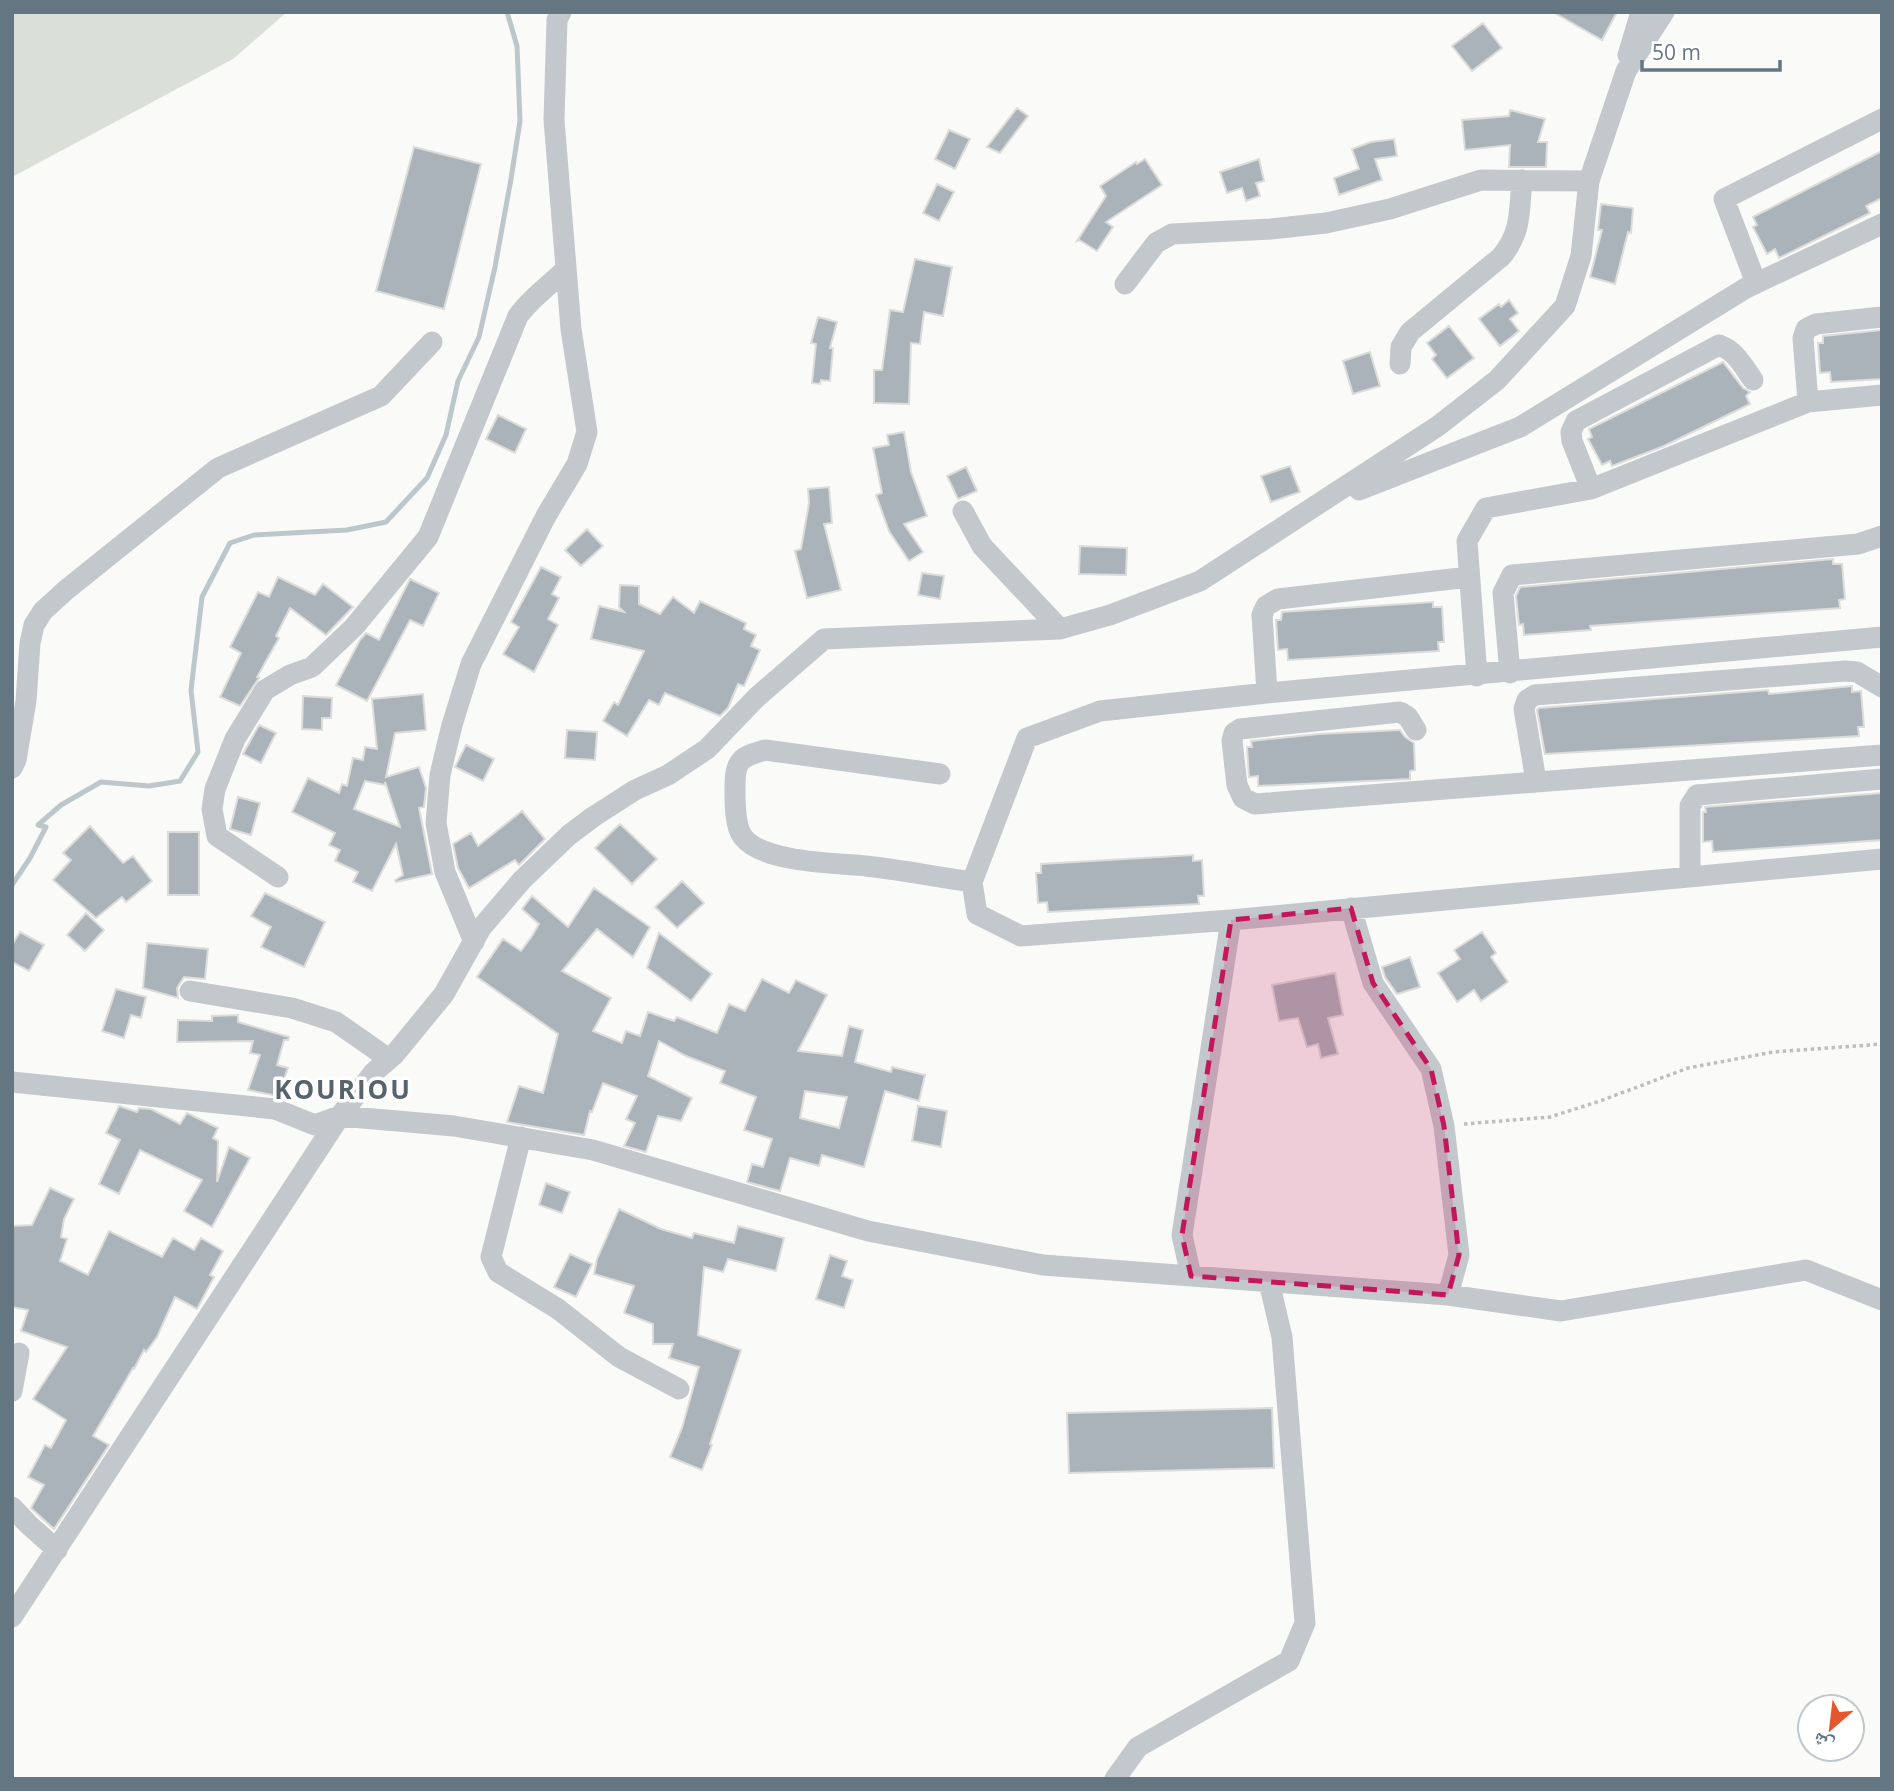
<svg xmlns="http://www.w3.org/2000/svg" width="1894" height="1791" font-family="'Open Sans','Noto Naskh Arabic',sans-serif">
<rect width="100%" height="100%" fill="#fafaf8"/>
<path fill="#dadfd7" d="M12 12H287L233 59 12 177Z"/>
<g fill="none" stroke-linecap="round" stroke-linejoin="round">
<path stroke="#bbc7cb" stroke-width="5" d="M12 885 30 858 46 827 38 825 61 805 101 782 149 786 180 781 198 752 191 690 202 597 230 543 254 535 347 530 386 522 427 478 446 435 458 381 479 337 495 267 511 179 520 121 517 46 507 12"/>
</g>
<path fill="#aab3b9" stroke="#dcdcda" stroke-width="2" fill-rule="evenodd" d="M1553 12H1617L1602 40Z
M1483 23 1502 48 1472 71 1452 46Z
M1017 108 1028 116 1000 153 987 147Z
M1510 110 1545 119 1538 142H1547L1546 167H1509L1510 145 1465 150 1462 120 1509 116Z
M949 130 970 139 955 169 935 159Z
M1394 139 1397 156 1375 159 1382 180 1339 195 1334 178 1359 169 1352 149 1371 142Z
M414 147 481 164 444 309 376 291Z
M1882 151V198L1866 206 1870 213 1779 258 1775 249 1767 254 1753 227 1757 225 1753 217Z
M1145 159 1162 185 1106 222 1113 227 1097 251 1079 240 1077 241 1106 196 1100 186 1136 162 1137 164Z
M1259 159 1264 181 1256 183 1260 196 1246 201 1242 188 1227 193 1220 172Z
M937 184 954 192 939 221 923 213Z
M1601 204 1633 208 1631 233 1628 232 1615 284 1590 277 1602 230H1598Z
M915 259 952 267 943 316 924 312 920 344 911 343 909 404 874 403V370H882L890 310 903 312Z
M1509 300 1518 313 1510 319 1519 331 1500 346 1479 319 1499 304 1501 307Z
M818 317 837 322 830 348H833L830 381 821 380 820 384 812 383 816 344 811 343Z
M1449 326 1474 358 1447 378 1432 359 1436 355 1427 343Z
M1882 330V379L1831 382 1830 372 1820 373 1818 343H1823V336Z
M1370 352 1380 386 1353 394 1343 361Z
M1723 362 1743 388 1750 392 1746 396 1750 404 1664 446 1612 466 1610 461 1602 465 1588 439 1592 437 1589 429Z
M498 415 526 429 515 453 486 439Z
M904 432 911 472 927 516 904 524 923 552 909 561 889 531 876 495 882 493 873 448 889 445 887 435Z
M1290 466 1300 492 1271 502 1261 476Z
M966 467 977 491 958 499 947 476Z
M829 487 832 523 824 524 841 590 807 598 795 551 801 549 809 503 808 489Z
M587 529 603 546 581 566 565 550Z
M1080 546 1127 548 1126 575 1079 574Z
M1833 559V564H1842L1845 599 1839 600 1840 608 1590 626 1591 630 1524 635 1523 624 1519 625 1516 596 1520 587Z
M541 567 561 577 552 594 559 598 548 619 558 625 534 672 503 654 519 627 511 622Z
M922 573 944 576 940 599 918 595Z
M278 577 315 595 323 584 353 607 326 635 290 608 276 636 279 638 257 677 259 678 240 706 220 697 241 653 230 647 258 592 269 597Z
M410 579 439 593 423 626 410 620 367 701 336 685 360 640 366 633 379 640Z
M620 585 639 586V604L660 614 673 597 694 613 700 601 746 623 744 629 756 635 751 646 760 650 744 686 738 684 728 708 720 716 665 693 659 705 649 700 627 736 603 721 614 702 618 705 644 651 591 639 599 606 624 612 619 607Z
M1433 602V607H1442L1444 642H1438L1439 651 1288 660 1287 649 1278 650 1276 620H1281L1282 612Z
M1852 686V692L1861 691 1864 727H1858L1859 736 1545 754 1537 710 1539 708 1768 690 1769 694Z
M423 694 426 730 395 733 386 777 419 767 426 788 424 807 419 808 432 874 396 882 395 880 403 875 396 844 372 891 353 882 358 872 335 861 340 850 329 845 335 833 292 812 308 778 339 793 342 784 347 786 353 758 363 760 365 747 377 749 372 699ZM365 781 385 785V782L400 827 354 809Z
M303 696 332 698 331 718H322V730L302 729Z
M259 725 276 733 261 763 243 754Z
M567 730 597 732 595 760 565 758Z
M1400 730 1405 737 1414 743 1415 770 1410 771V779L1258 786V776L1249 777 1247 747H1252L1251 741 1319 734Z
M466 745 494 759 483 781 455 767Z
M1882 793V840L1713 852 1712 841 1703 842V812H1706L1705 807Z
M238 797 260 803 251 835 230 829Z
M522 811 545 839 519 865 515 860 469 888 458 868 453 844 471 833 478 846Z
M620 824 657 859 632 884 595 848Z
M90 826 123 863 133 856 152 881 126 902 122 897 96 918 53 880 71 860 63 853Z
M168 832H199V895H168Z
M1193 855V861L1202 860 1204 896H1198L1199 904 1048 912 1047 902 1038 903 1036 873H1041V864Z
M682 881 704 903 677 928 655 907Z
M594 888 650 927 633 957 597 929 562 971 611 998 593 1031 622 1043 626 1031 640 1036 648 1012 674 1021 677 1017 717 1033 729 1004 745 1011 762 979 789 993 796 980 827 995 798 1051 842 1056 849 1026 863 1030 855 1062 891 1072 892 1067 925 1075 919 1101 885 1091 864 1167 822 1155 819 1166 790 1158 780 1191 747 1182 752 1164 763 1167 772 1139 744 1130 756 1097 720 1083 725 1071 686 1056 659 1041 648 1076 692 1098 681 1121 658 1116 646 1152 624 1146 635 1123 626 1119 637 1096 603 1083 592 1112 590 1111 584 1135 507 1122 519 1086 543 1093 558 1034 477 977 503 939 521 951 532 936 539 924 522 909 532 896 568 927ZM805 1091 847 1097 839 1128 800 1118Z
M265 893 325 922 304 967 261 947 271 927 251 916Z
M86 913 104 930 85 951 67 935Z
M20 932 44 945 29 971 12 962V945Z
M1482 932 1496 953 1491 957 1508 982 1481 1001 1474 990 1457 1002 1438 973 1460 959 1454 950Z
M659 933 712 974 691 1001 647 968Z
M147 943 208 949 205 979 184 977 177 988 178 998 143 988Z
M1410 957 1420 987 1397 994 1385 977 1382 967Z
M1335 973 1343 1015 1328 1018 1338 1054 1321 1058 1318 1044 1307 1047 1298 1018 1279 1021 1272 985Z
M116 989 146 997 141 1018 131 1015 124 1038 102 1031Z
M238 1015V1022L289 1037 288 1040H284L277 1065 288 1068 278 1096 248 1090 260 1055 250 1053 253 1041 177 1042 178 1020 212 1021V1016Z
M119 1106 137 1112 139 1108 151 1109 180 1124 187 1113 218 1128 213 1138 218 1141 217 1182 229 1147 250 1158 212 1227 184 1211 202 1180 140 1150 119 1194 99 1184 120 1140 106 1133Z
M918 1106 947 1111 941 1147 912 1141Z
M546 1183 570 1192 562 1213 539 1205Z
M50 1188 74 1199 64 1219 61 1237 67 1239 60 1261 88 1275 109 1231 162 1257 173 1238 194 1250 201 1238 223 1251 210 1275 214 1277 197 1309 175 1297 157 1337 146 1352 144 1350 134 1369 133 1368 93 1436 109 1445 54 1529 31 1508 44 1485 28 1477 45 1445 51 1448 66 1420 33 1399 67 1347 21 1331 28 1310 12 1307V1226L32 1225Z
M619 1209 661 1229 692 1238 694 1233 734 1243 738 1226 784 1238 776 1271 728 1259 723 1272 704 1267 698 1335 741 1350 710 1444 712 1445 702 1470 670 1457 682 1428 699 1367 669 1358 673 1344H653V1324L624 1313 634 1286 594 1274 597 1259Z
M570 1254 592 1264 576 1297 554 1287Z
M830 1255 847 1261 842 1276 853 1280 844 1308 816 1299Z
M1272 1408 1274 1468 1069 1473 1067 1413Z"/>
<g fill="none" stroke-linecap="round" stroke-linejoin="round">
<path stroke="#bbbfc2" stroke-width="3.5" stroke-dasharray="3.5 3.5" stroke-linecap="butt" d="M1464 1124 1550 1117 1600 1101 1688 1068 1773 1052 1882 1044"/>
<path stroke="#c3c8cc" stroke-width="21" d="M1628 55 1641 12
M1756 283 1724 199 1882 119
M1125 284 1156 243 1172 234 1271 229 1326 223 1390 209 1481 180 1589 181
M1400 364 1401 347 1410 332 1501 257C1522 232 1519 211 1522 180
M1808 402 1803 338 1806 329 1816 324 1882 317
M1591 489 1572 441 1571 432 1576 421 1719 345C1736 351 1743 366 1753 380
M1359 490 1520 427 1746 288 1882 224
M963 511 982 546 1060 629
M1882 637 1267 693 1100 711 1027 738 972 882 977 914 1021 936 1231 920 1882 859
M1510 673 1503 593 1512 575 1858 544 1882 536
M1477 676 1467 541 1486 508 1591 489 1808 402 1882 395
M1267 693 1262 615 1266 606 1278 599 1469 577
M1416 730 1408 717 1400 712 1240 729 1234 733 1232 741 1237 785 1243 798 1255 804 1882 755
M12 768 16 760 26 701 30 643 34 625 43 611 66 590 218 468 381 396 432 342
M940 774 765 750C742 757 735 759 735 785 735 799 734 825 743 837 763 863 837 863 866 866 902 870 937 877 972 882
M1536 781 1524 709 1527 700 1535 695 1845 671 1857 672 1882 687
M278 877 217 836 212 809 215 789 235 739 265 690 290 675 312 667 354 627 428 537 518 316C531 298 550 285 566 269
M1690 877V806L1697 795 1882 779
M1351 908 1373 983 1431 1069 1444 1126 1459 1255 1448 1295
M474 942 445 872 436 823 440 775 452 725 471 664 546 516 577 464 587 432 571 329 554 120 557 20 561 12
M190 991 292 1008 336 1022 389 1059
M12 1082 275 1109 315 1125 340 1116 454 1126 593 1150 868 1231 1043 1265 1448 1295 1561 1311 1806 1270 1882 1300
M521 1137 491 1257 498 1272 558 1309 619 1357 679 1389
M1191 1276 1182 1235 1231 920
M12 1391 19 1353
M12 1507 29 1525 57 1550
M12 1617 340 1116 374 1072 394 1055 444 994 481 928 522 880 569 835 593 817 635 790 668 775 707 749 757 697 824 639 1060 629 1110 615 1200 581 1438 426 1497 380 1565 306 1581 256 1589 181 1626 71 1664 12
M1115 1779 1138 1747 1289 1661 1305 1623 1282 1337 1269 1282"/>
</g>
<path fill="#c2185b" fill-opacity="0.2" stroke="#c2185b" stroke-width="5" stroke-dasharray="14 9" stroke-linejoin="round" d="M1351 908 1373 983 1431 1069 1444 1126 1459 1255 1448 1295 1191 1276 1182 1235 1231 920Z"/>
<g text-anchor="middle" stroke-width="7" stroke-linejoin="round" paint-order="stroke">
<g font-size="26" font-weight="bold" letter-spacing="2" fill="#57646e" stroke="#fff">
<text x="343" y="1099">KOURIOU</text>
</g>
</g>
<rect width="1894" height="1791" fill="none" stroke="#657683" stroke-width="28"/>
<g transform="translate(1831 1728) rotate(208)"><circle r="33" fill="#ffffff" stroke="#c1c8cd" stroke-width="2"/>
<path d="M0-5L12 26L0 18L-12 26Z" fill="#e4572e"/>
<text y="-10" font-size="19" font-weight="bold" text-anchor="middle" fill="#657683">ش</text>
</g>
<path d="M1642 60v10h138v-10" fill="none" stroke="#657683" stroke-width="3.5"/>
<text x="1652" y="60" font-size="21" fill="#657683" stroke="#ffffff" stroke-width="5" paint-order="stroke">50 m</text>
</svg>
